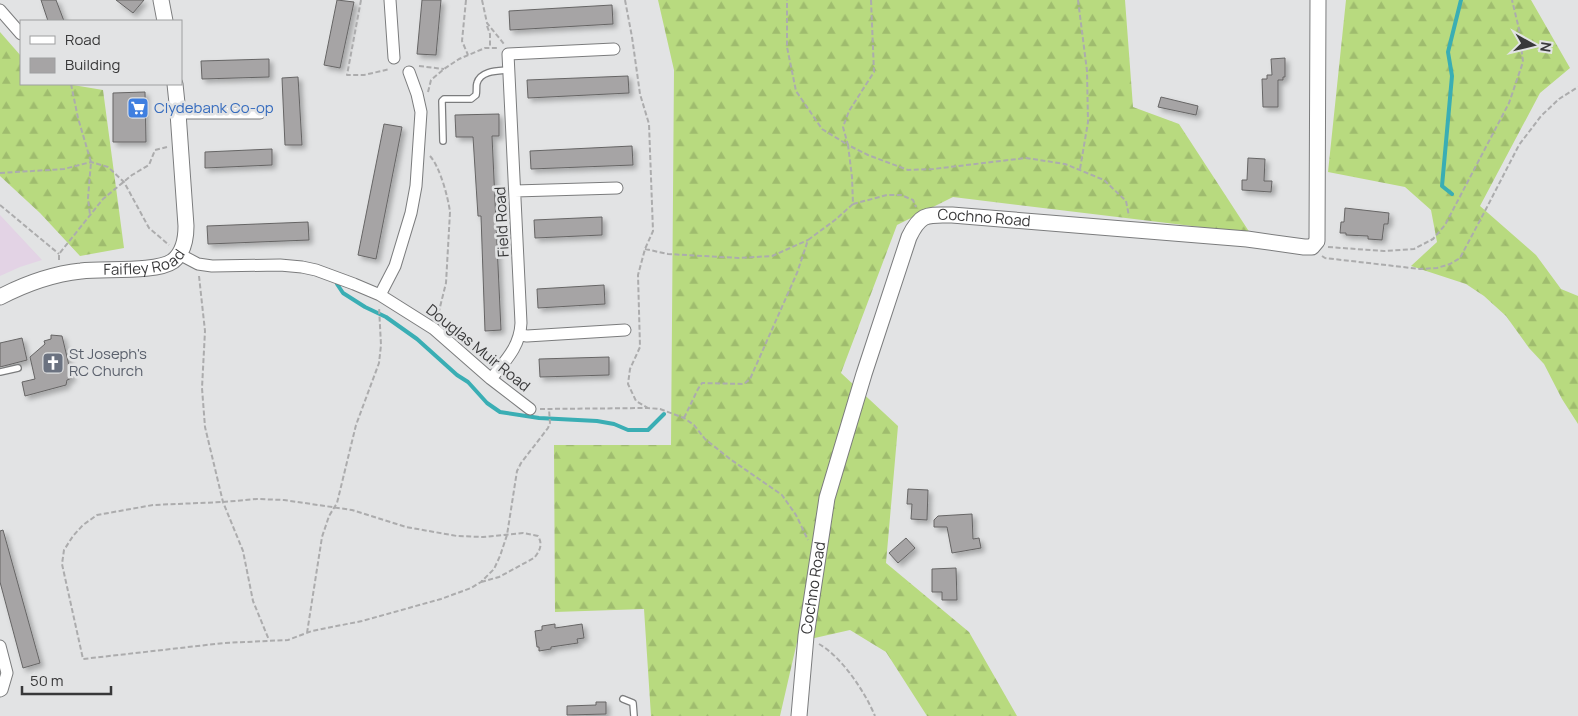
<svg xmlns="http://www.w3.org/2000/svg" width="1578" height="716" font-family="Manrope,sans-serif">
<defs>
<pattern id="forest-firs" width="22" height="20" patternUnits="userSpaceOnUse" patternTransform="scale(1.25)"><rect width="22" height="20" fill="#b8da7f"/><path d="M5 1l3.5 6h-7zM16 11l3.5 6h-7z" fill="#9fbc6e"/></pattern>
<filter id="shadow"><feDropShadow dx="3.5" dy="3.5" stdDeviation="2.5" flood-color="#0004"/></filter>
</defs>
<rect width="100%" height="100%" fill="#e2e3e4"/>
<path fill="#e3d3e5" d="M0 215 42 260 20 267 0 276Z"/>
<path fill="url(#forest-firs)" d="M658 0H1125L1133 107 1179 124 1250 233 953 197 897 225 841 373 898 426 886 563 969 632 1017 716H927L886 652 850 630 797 642 780 716H651L644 609 555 612 554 445H671L674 70Z
M1346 0H1531L1570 68 1540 93 1480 206 1536 255 1561 289 1578 296V424L1562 399 1544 364 1529 348 1506 316 1484 296 1466 284 1411 266 1437 242 1431 210 1405 187 1328 172Z
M0 32 21 56V84H67L103 90 124 248 80 256 40 213 0 176Z"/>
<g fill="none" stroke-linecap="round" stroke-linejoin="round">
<path stroke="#3aaeb4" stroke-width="4" d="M1452 194 1442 186 1452 76 1448 52 1461 0
M337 284 343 293 365 307 386 317 417 339 457 375 468 382 487 403 500 412 539 418 597 421 614 424 628 430H648L664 414"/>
</g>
<path fill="#a6a4a5" stroke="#666565" filter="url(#shadow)" d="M41 0H56L64 21H48Z
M116 0H144L133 13Z
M337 0 354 2 340 68 324 65Z
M422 0H441L436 55 417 54Z
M612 5 613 24 510 30 509 11Z
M1285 58V77H1283V80H1278V107H1263L1262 79H1267V75H1272L1271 59Z
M269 59V77L202 79 201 61Z
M628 76 629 93 528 98 527 80Z
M298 77 302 145H285L282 78Z
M145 92 146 142H113V93Z
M1161 97 1198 106 1196 115 1158 107Z
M499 114V136H492L501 330 485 331 481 216H478L473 137H456L455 115Z
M384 124 402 127 376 259 358 255Z
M632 146 633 165 531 169 530 151Z
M272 149V165L205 168V152Z
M1248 158 1265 159 1264 181H1272L1271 192 1242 190V180H1247Z
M1345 208 1389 213 1388 224H1384L1382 240 1368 239V236L1346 235V233H1340L1341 222H1344Z
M602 217V235L535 238 534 220Z
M308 222 309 240 208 244 207 226Z
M604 285 605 304 538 308 537 289Z
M51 335 62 336 72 378 67 380 66 385 25 396 22 382 35 379 30 357 45 344 44 341 51 339Z
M22 338 27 360 0 367V343Z
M609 357V375L540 377 539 359Z
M908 489 928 490 927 520 911 519 912 504H907Z
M972 514 973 539 979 538 981 548 952 553 947 527H934V520L938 516Z
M3 530 40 663 23 668 0 582V531Z
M906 538 915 548 898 563 889 553Z
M956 568 957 600H942V592H932V569Z
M555 624V628L582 624 584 638 577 639 578 643 551 647V649L539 651V647H537L535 631 542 630V626Z
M596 702H606V714L567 715V706L596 705Z"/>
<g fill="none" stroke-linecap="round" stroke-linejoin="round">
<g stroke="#7b7c7d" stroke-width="8">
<path id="service" d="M443 141 442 101 444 99H471L476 95C477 91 476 86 477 83 481 70 499 71 509 70
M0 372 18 368
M623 699 633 703 634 716"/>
</g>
<g stroke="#7b7c7d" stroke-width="13">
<path id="minor" d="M390 0 394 58
M0 10 21 34
M178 113H260
M515 191 617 188
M179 254 198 264 212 266 280 265 302 267 316 270 354 284 380 295 434 329 491 379 530 409
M380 295 395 266 411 213 416 186 421 112 417 94 409 72
M521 335 527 336 625 330
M491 379C505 361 520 347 521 323L508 54 614 49
M0 646 7 673 2 690 0 691"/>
</g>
<g stroke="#7b7c7d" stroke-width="17">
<g id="tertiary">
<path d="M161 0 165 21"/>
<path id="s1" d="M0 297C25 284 53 274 81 271 103 268 156 273 173 261 183 253 186 239 186 226L178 113 175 84"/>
<path id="s2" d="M799 716 806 636 827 498 864 374 909 237C921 212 928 215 952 215L1247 239 1304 247H1312L1317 241 1318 0"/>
</g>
</g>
<path stroke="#acacad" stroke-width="2" stroke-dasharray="5 2.5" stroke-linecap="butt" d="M361 0 347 75H364L390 69
M466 0 462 41 468 55
M482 0 487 23 504 44
M625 0 632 37 640 94 649 124 653 231 645 249 638 275 640 347 630 369 628 384 636 401 648 408
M871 0 874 72 849 111 843 127 848 145 868 155 908 170 933 169 1026 158 1065 164 1104 180 1126 201 1129 216
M1078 0 1087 71 1088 122 1080 169
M487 26 490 34V48
M419 66 444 69
M71 84 78 118 91 162 88 198 90 215
M428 92 431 80 444 69 459 59 485 48H498
M430 156C440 167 448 197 450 212L446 283 437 319
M0 173 64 169 91 162 108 167 124 182 149 228 169 245
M853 204 887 195H901L913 200 916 207
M0 205 59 254
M1328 247 1384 251 1414 249 1433 239 1445 225 1509 103 1523 62 1519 29 1512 0
M645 249 668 254 739 258 772 256 808 240
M1322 256 1325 258 1420 269 1437 268 1450 264 1460 258 1486 209 1519 145 1541 116 1559 99 1578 87
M59 260V254L103 199 132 175 149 165 155 150 167 147
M199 276 205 331 202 388 205 427 223 502 243 551 253 601 269 640
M540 409 648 408 660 409 684 418 694 425 705 439 730 459 782 495 796 515 808 540
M684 418 698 389 702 383 744 384 750 379 797 273 808 240 835 220 853 204 852 177 848 145 822 129 796 91 787 47V0
M481 582 499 577 534 558C540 551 543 544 538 536L523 533 483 537 457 536 406 527 352 510 284 500 257 499 223 502 153 505 97 515 83 525 73 536 64 550 62 564 83 659 224 643 288 640 312 631 362 621 441 599 471 588 481 582 494 569 500 556 507 535 517 471 521 463 548 428 550 423 549 409
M307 633 322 537 329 516 337 503 356 425 379 363 381 345 379 307
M819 644C842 657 865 692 875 716"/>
<use href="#service" stroke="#fff" stroke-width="5.5"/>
<use href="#minor" stroke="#fff" stroke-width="11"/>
<use href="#tertiary" stroke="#fff" stroke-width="15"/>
</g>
<defs>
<g id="supermarket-square" transform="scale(1.125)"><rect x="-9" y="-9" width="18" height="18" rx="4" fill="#3f7fe0" stroke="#e2e3e4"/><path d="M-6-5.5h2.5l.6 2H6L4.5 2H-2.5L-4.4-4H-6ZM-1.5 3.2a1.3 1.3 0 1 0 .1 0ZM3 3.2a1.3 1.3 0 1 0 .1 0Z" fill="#fff"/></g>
<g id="church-square" transform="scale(1.125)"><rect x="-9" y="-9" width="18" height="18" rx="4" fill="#6b7280" stroke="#e2e3e4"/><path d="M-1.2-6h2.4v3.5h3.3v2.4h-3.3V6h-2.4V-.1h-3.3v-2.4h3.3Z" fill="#fff"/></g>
</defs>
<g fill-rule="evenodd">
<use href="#supermarket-square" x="138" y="108"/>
<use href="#church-square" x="53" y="363"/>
</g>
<g text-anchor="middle" stroke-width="5" stroke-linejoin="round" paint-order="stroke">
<g font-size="15" fill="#366cbe" stroke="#e2e3e4" text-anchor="start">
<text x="154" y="113">Clydebank Co-op</text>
</g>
<g font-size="15" fill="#383839" stroke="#e2e3e4">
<text dy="5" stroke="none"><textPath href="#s2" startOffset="579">Cochno Road</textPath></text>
<text transform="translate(502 222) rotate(-93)" y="5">Field Road</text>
<text dy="5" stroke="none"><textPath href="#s1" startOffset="150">Faifley Road</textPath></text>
<text transform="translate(478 348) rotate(39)" y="5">Douglas Muir Road</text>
<text dy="5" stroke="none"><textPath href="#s2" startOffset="129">Cochno Road</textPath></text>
</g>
<g font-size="15" fill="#5b616d" stroke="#e2e3e4" text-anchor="start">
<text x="69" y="359">St Joseph's<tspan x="69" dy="17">RC Church</tspan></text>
</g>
</g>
<rect x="20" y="20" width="162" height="65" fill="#e2e3e4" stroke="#9e9fa0"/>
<rect x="30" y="36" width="25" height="8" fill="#ffffff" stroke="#9e9fa0"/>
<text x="65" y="45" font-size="15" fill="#383839">Road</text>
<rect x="30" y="58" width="25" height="15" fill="#a6a4a5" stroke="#9e9fa0"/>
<text x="65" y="70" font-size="15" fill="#383839">Building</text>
<g transform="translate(1533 45) rotate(98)" stroke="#e2e3e4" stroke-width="4" paint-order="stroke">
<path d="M0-4L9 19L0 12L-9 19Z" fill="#383839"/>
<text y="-8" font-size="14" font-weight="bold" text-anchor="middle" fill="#383839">N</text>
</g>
<path d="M22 686v8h89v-8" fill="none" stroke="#383839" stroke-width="2.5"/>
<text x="30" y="686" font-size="15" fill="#383839" stroke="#e2e3e4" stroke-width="4" paint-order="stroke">50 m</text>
</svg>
